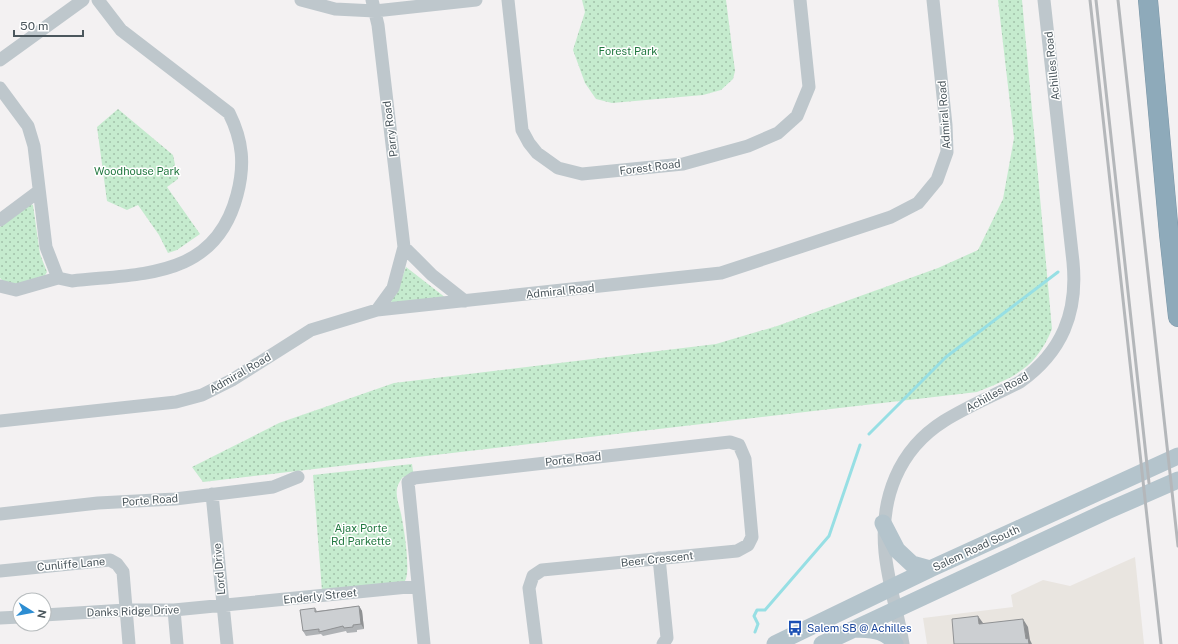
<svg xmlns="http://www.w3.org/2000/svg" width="1178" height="644" font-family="'Public Sans',sans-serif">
<defs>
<pattern id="park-dots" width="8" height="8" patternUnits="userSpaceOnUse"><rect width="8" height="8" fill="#c5ebce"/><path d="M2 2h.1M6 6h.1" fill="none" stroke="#a2c1aa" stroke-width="1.8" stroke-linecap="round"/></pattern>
</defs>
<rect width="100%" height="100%" fill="#f3f1f2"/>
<path fill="#e9e5e0" d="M1135 557 1144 644H927L923 618 1013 607 1011 595 1043 580 1070 586Z"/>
<path fill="url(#park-dots)" d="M582 0H726L735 71 733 79 721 90 703 95 612 103 596 99 585 83 573 50 585 12Z
M998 0H1022L1052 329C1036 368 1015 377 977 392L203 482 192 467 279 423 394 383 716 344 777 326 938 268 978 250 1003 199 1014 138Z
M118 109 173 155 178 179 167 187 200 234 177 250 168 253 159 235 138 205 127 210 107 201 97 127Z
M29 203 33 205 40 254 47 272 41 282 6 284 0 278V227L23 206Z
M406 267 446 298 392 303 391 301 397 291Z
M412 464 414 478 403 477C392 490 398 500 401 514 404 528 411 571 405 581L322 591 313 475Z"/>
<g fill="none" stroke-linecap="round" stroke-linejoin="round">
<path stroke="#97dfe4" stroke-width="3" d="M869 434 946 357 1058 272
M755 632 758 624 754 616 757 610H765L829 536 860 445"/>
<g stroke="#7a95a6" stroke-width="20">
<path id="highway" d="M1148 0 1169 234 1178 317"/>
</g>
<path stroke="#bec7cc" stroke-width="13" d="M301 0 335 9 375 11 476 0
M372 0 378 25 404 247 393 288 377 310
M508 0 522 130 529 143 537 153 558 168 582 174 683 164 748 146 778 133 797 116 809 87 800 0
M0 60 83 0
M0 88 28 126 34 146 46 247 58 278
M0 220 39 191
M404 247 432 275 465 301
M0 286 16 290 58 278 72 281C142 273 215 279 237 195 245 165 243 141 229 113L121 30 98 0
M0 421 176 402 202 395 232 380 311 330 377 310 721 273 891 217 918 203 937 180 947 152 946 125 933 0
M212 494 227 644
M0 514 98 503 175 499 273 487 298 477
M659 558 667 638 663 644
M0 571 110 560 117 564 123 572 129 644
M174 610 177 644
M44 615 126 610H174L418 586
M0 618 20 617
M424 644 408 482 414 478 730 442 739 445 745 459 752 537 748 545 737 551 542 570 533 576 529 588 536 644
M903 644C898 613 888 583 885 552 880 499 898 450 944 421 968 406 995 395 1020 382 1062 352 1078 313 1073 262L1044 0"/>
<path stroke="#b4c4cc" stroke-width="17" d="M883 523 897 550 912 564 930 569
M855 629C871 630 886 629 895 644
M775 644 930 569 1178 456
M822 644 1107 511 1178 480"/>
<use href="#highway" stroke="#8eaaba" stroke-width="19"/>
<path stroke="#b4b7ba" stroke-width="3" d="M1090 0 1161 644
M1096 0 1149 483
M1118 0 1178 546"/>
</g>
<path fill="#afb2b5" d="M359 606 362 611 364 629 357 630V632L347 633 346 631 323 636 321 634 306 636 303 631 315 608 317 611Z"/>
<path fill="#8f9193" d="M359 606 362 611 364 629 361 624Z
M978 616 983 623 984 632 979 624Z
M1023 619 1028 627 1030 640 1032 644H1029L1026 639Z"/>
<path fill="#cccfd2" stroke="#8f9193" d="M359 606 361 624 353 625V627L344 628 343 626 319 632V629L303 631 300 610 315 608V612Z
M978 616 979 624 1023 619 1026 639 1028 638 1029 644H954L952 619Z"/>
<defs>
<g id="bus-bare" transform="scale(1.2)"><path d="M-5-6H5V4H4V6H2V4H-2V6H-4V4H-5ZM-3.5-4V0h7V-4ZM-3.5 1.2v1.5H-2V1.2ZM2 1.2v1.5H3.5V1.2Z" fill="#1a4fb4" stroke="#fff" stroke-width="2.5" paint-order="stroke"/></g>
</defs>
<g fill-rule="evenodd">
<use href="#bus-bare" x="795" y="628"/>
</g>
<g text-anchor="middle" stroke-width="3" stroke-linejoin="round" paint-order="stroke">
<g font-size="11" fill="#227840" stroke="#fff">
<text x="628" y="55">Forest Park</text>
<text x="137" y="175">Woodhouse Park</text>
<text x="361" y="532">Ajax Porte<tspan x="361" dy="13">Rd Parkette</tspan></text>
</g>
<g font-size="11" fill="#4b575d" stroke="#fff">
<text transform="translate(1052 66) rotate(-96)" y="4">Achilles Road</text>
<text transform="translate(944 115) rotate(-94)" y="4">Admiral Road</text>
<text transform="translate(390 129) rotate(-97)" y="4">Parry Road</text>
<text transform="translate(650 167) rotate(-7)" y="4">Forest Road</text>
<text transform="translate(560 291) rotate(-6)" y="4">Admiral Road</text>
<text transform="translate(240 373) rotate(-30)" y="4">Admiral Road</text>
<text transform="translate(997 392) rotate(-29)" y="4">Achilles Road</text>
<text transform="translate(573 459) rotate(-6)" y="4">Porte Road</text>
<text transform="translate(150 500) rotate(-4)" y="4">Porte Road</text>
<text transform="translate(976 548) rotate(-25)" y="4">Salem Road South</text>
<text transform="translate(657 559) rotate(-6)" y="4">Beer Crescent</text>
<text transform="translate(71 564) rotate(-5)" y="4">Cunliffe Lane</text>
<text transform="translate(219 569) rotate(-95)" y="4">Lord Drive</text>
<text transform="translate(320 596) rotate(-6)" y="4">Enderly Street</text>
<text transform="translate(133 611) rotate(-2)" y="4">Danks Ridge Drive</text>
</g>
<g font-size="11" fill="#164399" stroke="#fff" text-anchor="start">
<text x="807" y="632">Salem SB @ Achilles</text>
</g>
</g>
<g transform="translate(32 612) rotate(101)"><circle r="19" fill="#ffffff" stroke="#b7bcbe"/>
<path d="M0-3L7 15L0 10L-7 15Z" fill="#2d8dd2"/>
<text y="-6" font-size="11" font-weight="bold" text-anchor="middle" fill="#4b575d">N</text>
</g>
<path d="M14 30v6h69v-6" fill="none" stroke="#4b575d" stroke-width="2"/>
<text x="20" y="30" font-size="12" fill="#4b575d" stroke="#ffffff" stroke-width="3" paint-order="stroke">50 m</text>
</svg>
